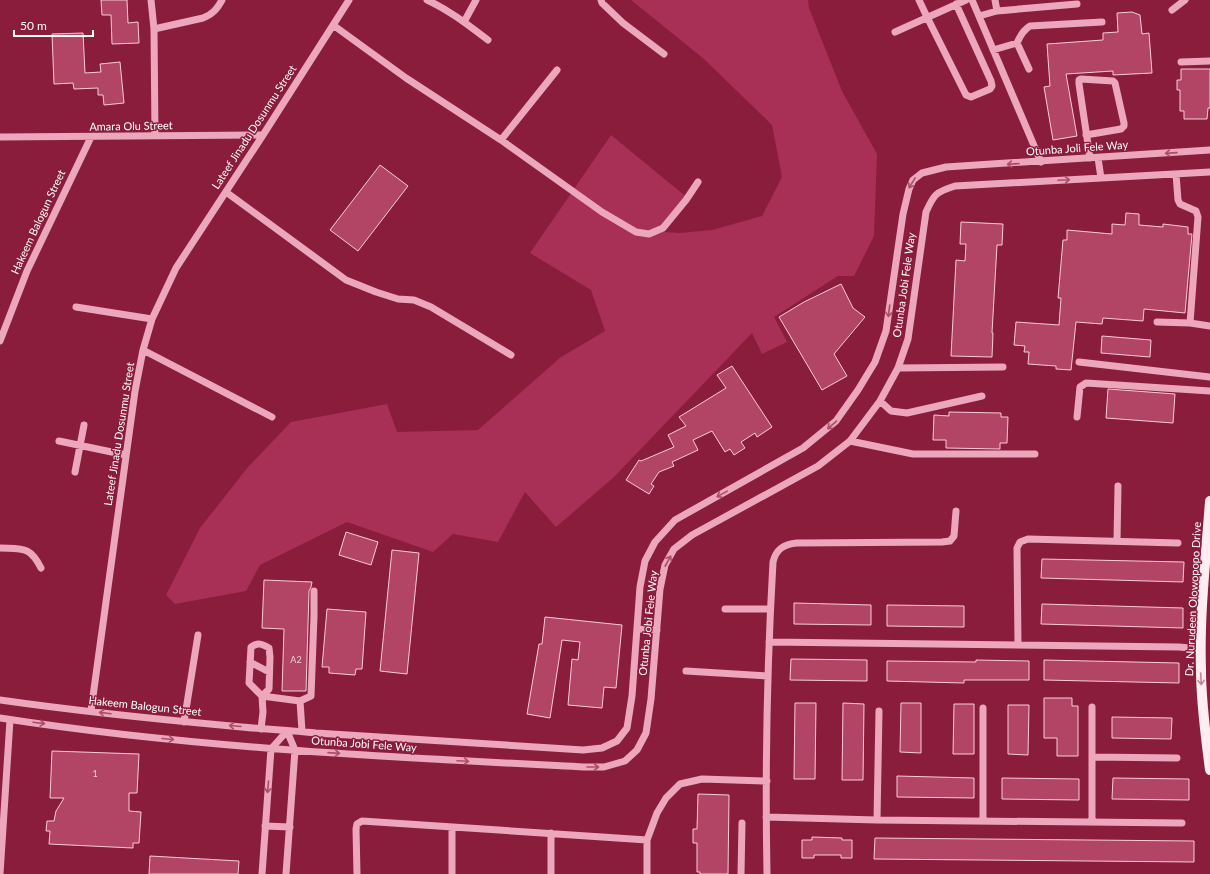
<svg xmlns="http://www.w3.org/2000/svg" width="1210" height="874" font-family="Lato,sans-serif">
<rect width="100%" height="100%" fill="#8a1c3c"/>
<path fill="#a82f55" d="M631 0H808L809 8 842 91 877 154 874 236 854 276H838L774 317 787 342 762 354 752 333 613 478 556 527 525 492 498 542 453 534 433 552 347 522 260 565 246 591 175 604 166 595 200 528 248 467 291 422 387 404 397 432 478 430 561 357 605 331 591 290 530 253 611 135 689 199 664 232 679 233 712 230 762 216 782 177 772 125 704 59Z"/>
<path fill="#b24466" stroke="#f9ccda" d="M101 0H127L128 23 138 22 139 43 112 44 111 15H102Z
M1132 12 1140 15 1142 34 1149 33 1152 73 1113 75V71L1066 74 1077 136 1053 140 1044 87 1050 86 1047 44 1103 40V33L1118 32 1117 13Z
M83 33 85 73 101 72 100 64 120 62 124 103 104 105 103 95H98V88L74 89 73 83 54 84 52 34Z
M1181 69H1210V108H1208L1207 119H1184V111H1180V90H1177V80H1181Z
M380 165 408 186 358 251 330 230Z
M1126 213 1139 214V225L1163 227V224L1188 227V234H1192L1185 313 1144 309 1143 321 1103 318 1102 324 1076 322 1071 370 1056 369V366L1028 364 1029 352H1024L1025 346 1014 345 1016 322 1059 325 1061 298H1058L1063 240H1067V230L1112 234V224L1125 225Z
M961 222 1003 224 1002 245H997L992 333H993L992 357 951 356 956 260 965 261 966 244H960Z
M841 284 853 308 865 317 834 354 847 376 822 390 779 317 804 302Z
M1102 336 1151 340 1150 357 1101 353Z
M732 366 772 427 757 437 755 433 741 442 745 448 734 455 730 449 725 452 712 431 693 440 698 450 672 462 674 466 659 472 651 484 654 486 649 494 626 480 639 460 641 461 674 447 668 435 686 426 679 417 726 388 717 375Z
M1108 389 1175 394 1173 423 1106 418Z
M949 412 1001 413V417H1008L1007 443H1000V449L946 448V440H933L934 415 949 416Z
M346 532 378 542 371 565 339 555Z
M392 550 419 553 407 674 380 671Z
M1042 559 1184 562 1183 582 1041 578Z
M264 580 312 582 311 587 309 591 306 691H282L284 629 262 628Z
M794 603 871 605V625L794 624Z
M1042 604 1183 608V628L1041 624Z
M887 605 964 606V627L887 626Z
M327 609 366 612 362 669H356L355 675 329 673V667H322Z
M545 617 622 625 616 688 604 687 602 708 568 705 572 659 578 660 580 642 562 640 550 718 527 714 539 644H542Z
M791 659 867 660V681L790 680Z
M976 660 1029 661V680H964V683L887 681V661L976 662Z
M1044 660 1179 663V683L1044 680Z
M1044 698H1072V706H1078V756H1057V738H1044Z
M795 703H816L815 779H794Z
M843 703 864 704 863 780H842Z
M901 703H921V753L900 752Z
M954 704H974V754H953Z
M1008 705H1029L1028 755 1008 754Z
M1112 717 1172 718 1171 739 1112 738Z
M52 751 139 754 137 793H129V811L141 812 139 843H133V848L49 844 50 831H46L47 821H54L56 811 64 798H50Z
M897 776 974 778V798L897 797Z
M1002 778 1079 779V800L1002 799Z
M1113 778 1189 779V800L1112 799Z
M698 794 729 795 728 874H700V872H697V843H693V829H697Z
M812 837 842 838V840H852V858H841V855H814V858H802V840H812Z
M875 838 1194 841V862L874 859Z
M150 856 239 861 238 874H149Z"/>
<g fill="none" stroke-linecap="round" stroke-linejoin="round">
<path stroke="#eca7bc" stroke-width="7" d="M151 0 154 29 155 136
M427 0C449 10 468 25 488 40
M601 0 602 3 623 23 664 54
M919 0 927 17 966 95 971 97 990 89 992 86 991 81 956 4
M972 0 1041 162
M995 0 997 11
M1172 10 1185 0
M979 16 997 11 1077 4
M464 22 476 0
M333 25 406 78 501 140 602 212 636 232 649 234 663 228 686 200 698 182
M154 29 203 18C213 14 217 9 222 0
M895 32 966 0
M1017 43 1029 69
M993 50 1017 43C1020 36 1023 30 1030 26L1102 22
M1181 62 1210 61
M1086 135 1121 129 1124 126V123L1115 83 1113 81 1081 79 1079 80V84L1090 158
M0 137 263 135
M501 140 557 70
M1098 158 1101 178
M1176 174 1178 200 1180 204 1196 211 1198 217 1190 323 1210 326
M226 192 346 280 376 292 398 299 414 300 431 307 511 355
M76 307 152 319
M1157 322 1190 323
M0 341 27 271 91 137
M143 350 272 417
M1079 362 1210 377
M898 368 1003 367
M880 401 891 411 907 413 982 396
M1077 417 1080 387 1086 383 1210 391
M59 441 126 455
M850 441 913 454H1035
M75 472 84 425
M1117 541 1118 486
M0 548C23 549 30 546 41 568
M725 609H770
M638 629 657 630
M769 642 1179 647 1201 649
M1018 645 1017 548 1020 542 1028 539 1178 543
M250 662 269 672
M686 671 768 676
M0 700C77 711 154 719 231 726 259 729 288 730 316 733L583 750 602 748 617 741 627 728 632 696 640 587 645 561 655 542 675 520 803 448 836 421 858 390 875 362 886 331 903 214 909 189 913 180 922 173 946 167 1210 150
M91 711 135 391 143 350 152 319 176 268 263 135 349 0
M0 718C193 748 389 757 584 767H604L625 761 637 750 646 733 651 699 660 589 665 565 674 549 692 535 818 466 850 441 880 401 898 368 908 339 926 212C934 194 936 192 955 186L1210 172
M184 722 198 635
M261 729 263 712 262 696 249 683 251 647C258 642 262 644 269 648L270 657 269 689 262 696 300 701
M302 731 300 701 311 696 314 616V591
M1092 757 1177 758
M766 817 877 820 1182 823
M877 820 879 711
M983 820V708
M1092 822V707
M265 826 290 827
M551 833V874
M0 874 10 720
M262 874 271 749 287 731
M286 874 295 750 287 731
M357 874 356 829 357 824 362 821 647 840
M452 874V827
M647 874V840L657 813 666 798 680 784 702 779 767 781
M741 874 742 823
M767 874C765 770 767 666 773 562 776 549 784 544 797 543L942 542 950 541 954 536 956 511"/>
<path stroke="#ffedf1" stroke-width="10" d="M1210 501C1206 557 1199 614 1201 670 1201 704 1206 737 1210 770"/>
</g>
<defs><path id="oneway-shaft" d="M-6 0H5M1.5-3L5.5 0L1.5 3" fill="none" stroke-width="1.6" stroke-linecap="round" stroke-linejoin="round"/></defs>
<g stroke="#ac4d69">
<use href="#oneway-shaft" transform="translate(1171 153) rotate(176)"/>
<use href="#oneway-shaft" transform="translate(1013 164) rotate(176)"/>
<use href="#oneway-shaft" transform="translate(1064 180) rotate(-3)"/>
<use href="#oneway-shaft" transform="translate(912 183) rotate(122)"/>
<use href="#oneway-shaft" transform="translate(889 311) rotate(97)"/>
<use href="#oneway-shaft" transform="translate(832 425) rotate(139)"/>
<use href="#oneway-shaft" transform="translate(722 494) rotate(151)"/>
<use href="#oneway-shaft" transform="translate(668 561) rotate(-61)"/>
<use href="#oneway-shaft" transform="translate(105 713) rotate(-173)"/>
<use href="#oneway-shaft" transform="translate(39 723) rotate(7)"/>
<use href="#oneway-shaft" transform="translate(235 726) rotate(-175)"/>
<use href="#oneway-shaft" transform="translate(168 739) rotate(5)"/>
<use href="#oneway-shaft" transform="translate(334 753) rotate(4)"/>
<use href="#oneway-shaft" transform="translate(463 761) rotate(3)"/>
<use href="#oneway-shaft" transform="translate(593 767)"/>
<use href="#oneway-shaft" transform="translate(268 787) rotate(95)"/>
</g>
<use stroke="#c48496" href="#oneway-shaft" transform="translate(1201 679) rotate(87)"/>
<g text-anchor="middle" stroke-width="3" stroke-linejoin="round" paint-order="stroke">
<g font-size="9" fill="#ecd0d9">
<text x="296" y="663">A2</text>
<text x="95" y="777">1</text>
</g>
<g font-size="11" fill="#fff" stroke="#8a1c3c">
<text transform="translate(131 126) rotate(-1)" y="4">Amara Olu Street</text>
<text transform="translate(254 127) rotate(-57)" y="4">Lateef Jinadu Dosunmu Street</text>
<text transform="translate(1077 148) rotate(-4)" y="4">Otunba Joli Fele Way</text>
<text transform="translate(38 222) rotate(-65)" y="4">Hakeem Balogun Street</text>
<text transform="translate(904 285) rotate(-82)" y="4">Otunba Jobi Fele Way</text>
<text transform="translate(119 434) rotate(-81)" y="4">Lateef Jinadu Dosunmu Street</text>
<text transform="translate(1193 599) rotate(-87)" y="4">Dr. Nurudeen Olowopopo Drive</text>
<text transform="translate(648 623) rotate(-84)" y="4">Otunba Jobi Fele Way</text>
<text transform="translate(145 706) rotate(6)" y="4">Hakeem Balogun Street</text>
<text transform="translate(364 744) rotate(4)" y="4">Otunba Jobi Fele Way</text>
</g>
</g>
<path d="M14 30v6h79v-6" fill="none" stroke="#ffffff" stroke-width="2"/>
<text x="20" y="30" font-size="12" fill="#ffffff" stroke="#8a1c3c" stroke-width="3" paint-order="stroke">50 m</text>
</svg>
